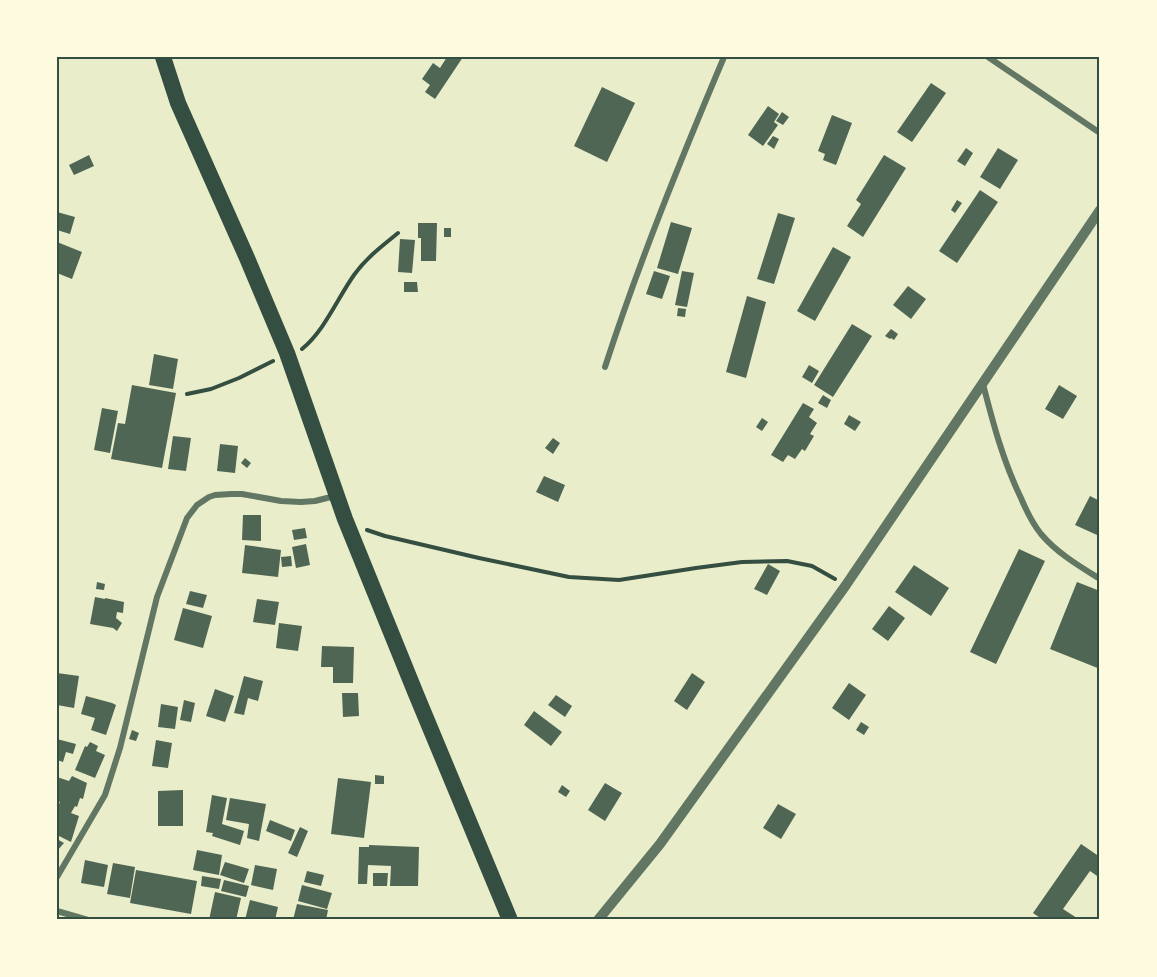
<svg xmlns="http://www.w3.org/2000/svg" width="1157" height="977" font-family="'Playfair Display',serif">
<rect width="100%" height="100%" fill="#e9edc9"/>
<path fill="#4f6655" d="M447 57H463L435 99 425 92 430 85 422 79 433 63 440 68Z
M931 83 946 93 912 142 897 132Z
M602 87 635 103 607 162 574 146Z
M768 106 779 114 774 122 778 125 763 146 748 135Z
M782 112 789 117 783 125 776 121Z
M832 115 852 123 836 165 823 160 825 154 818 151Z
M773 136 779 139 774 149 767 144Z
M966 148 973 153 965 166 957 161Z
M998 148 1018 160 1000 189 980 177Z
M89 155 94 166 74 175 69 165Z
M884 155 906 168 863 237 847 226 861 204 856 200Z
M980 190 998 202 957 263 939 251Z
M957 200 962 203 955 213 951 210Z
M57 212 75 217 70 234 57 230Z
M778 213 795 218 774 284 757 279Z
M671 222 692 228 678 274 657 268Z
M418 223H437L436 261H421V238H418Z
M444 228H451V237H444Z
M400 239 415 240 412 273 398 272Z
M57 242 82 252 72 279 57 273Z
M833 247 851 257 815 321 797 311Z
M654 271 670 276 662 299 646 294Z
M682 271 694 273 687 307 675 305Z
M404 282H417L418 292H404Z
M908 286 926 299 911 319 893 305Z
M747 296 766 302 746 378 726 372Z
M678 308 686 309 685 317 677 316Z
M852 324 872 336 833 397 814 385Z
M891 329 898 334 894 340 891 338 890 339 885 336Z
M154 354 178 359 173 389 149 385Z
M809 365 819 371 812 383 802 377Z
M132 385 176 393 162 468 111 459 118 423 125 424Z
M1059 385 1077 396 1063 419 1045 409Z
M823 395 831 400 827 408 818 403Z
M803 403 814 409 809 417 817 423 810 434 814 436 805 451 802 449 795 459 788 455 783 462 771 455Z
M102 408 118 411 110 453 94 450Z
M849 415 861 422 855 431 844 424Z
M762 418 768 422 762 431 756 427Z
M173 436 191 438 186 471 168 469Z
M553 438 560 443 553 454 545 448Z
M220 444 238 446 235 473 217 471Z
M245 458 251 463 247 468 241 463Z
M544 476 565 485 558 502 536 492Z
M1090 496 1100 501V529L1097 535 1075 525Z
M243 515H261V541L242 540Z
M305 528 307 538 294 540 292 530Z
M306 544 310 565 296 568 292 547Z
M245 545 281 550 278 577 242 573Z
M1019 549 1045 561 996 664 970 652Z
M291 556 292 566 282 567 281 557Z
M768 564 780 571 767 595 754 589Z
M914 565 949 588 931 616 895 592Z
M97 582 105 584 104 590 96 589Z
M1077 582 1100 591V669L1050 649Z
M190 591 207 595 203 608 186 604Z
M95 597 105 599V598L124 602 123 613 117 612 116 618 122 623 117 631 113 628 90 624Z
M257 599 279 602 275 625 253 622Z
M889 606 905 618 888 641 872 629Z
M183 608 212 616 203 648 174 640Z
M279 623 302 626 298 651 276 648Z
M322 646 354 647 353 683H333V667H321Z
M57 673 79 676 74 708 57 705Z
M692 673 705 682 687 710 674 701Z
M244 676 263 681 258 701 248 698 244 715 234 713Z
M849 683 866 695 849 720 832 708Z
M215 689 234 696 225 722 206 716Z
M342 693H358L359 716 343 717Z
M556 695 572 706 565 717 548 705Z
M86 696 112 703 116 705 106 735 91 730 95 718 81 714Z
M184 700 195 703 191 722 180 720Z
M161 704 178 707 175 729 158 727Z
M534 711 562 732 551 746 524 725Z
M861 722 869 727 864 735 856 730Z
M132 730 139 733 136 741 129 739Z
M57 739 76 744 73 754 66 752 63 762 57 760Z
M156 740 172 743 168 768 152 766Z
M90 742 98 746 96 751 105 755 95 778 75 770 85 746 87 747Z
M375 775 384 776V784H375Z
M72 776 87 783 83 799 80 798 77 807 75 806 71 813 79 816 71 842 57 835V808L60 802 57 801V777L69 781Z
M338 778 371 782 364 838 331 834Z
M605 783 622 793 605 821 588 810Z
M562 785 570 791 566 797 558 792Z
M183 790V826H158V791Z
M212 795 227 798 222 824 244 831 240 845 212 836 213 833 206 832Z
M230 798 266 804 259 841 247 838 249 824 226 820Z
M778 804 796 814 781 839 763 828Z
M270 820 295 830 291 841 266 831Z
M300 827 308 831 297 857 288 853Z
M57 839 64 843 57 851Z
M1081 844 1100 857V878L1090 871 1063 909 1080 920H1043L1033 913Z
M369 845 419 847 418 886H390L391 866 368 865 367 884H358L359 847H369Z
M197 850 222 855 219 875 193 870Z
M85 860 108 865 104 887 81 883Z
M225 862 249 869 244 883 220 875Z
M113 863 135 867 130 898 107 894Z
M255 865 277 869 273 890 251 885Z
M136 870 197 881 191 914 130 903Z
M307 871 324 875 321 886 304 882Z
M373 873H388L387 886H373Z
M202 876 221 879 219 889 201 886Z
M224 880 249 886 246 897 221 891Z
M302 885 332 893 327 909 298 901Z
M215 892 241 898 236 920H209Z
M250 900 278 907 275 920H245Z
M297 904 328 910 326 920H293Z"/>
<g fill="none" stroke-linecap="round" stroke-linejoin="round">
<path stroke="#344e41" stroke-width="4" d="M302 349C325 330 337 299 354 275 366 258 382 246 398 233
M187 394 211 389 239 378 273 361
M367 530 385 536 479 558 569 577 619 580 696 568 742 562 787 561 812 566 835 579"/>
<path stroke="#617663" stroke-width="6" d="M988 57 1100 133
M605 367C639 262 681 159 724 57
M983 384C993 423 1003 461 1021 498 1026 510 1033 524 1041 534 1057 553 1079 566 1100 579
M57 877 105 795 120 748 157 597 187 518 197 505 209 497 215 495 231 494H242L281 501 301 502 315 501 335 496
M57 911 88 920"/>
<path stroke="#617663" stroke-width="10" d="M598 920 660 844 846 585 1100 210"/>
<path stroke="#344e41" stroke-width="16" d="M163 57 178 103 247 258 287 353 345 519 416 694 510 920"/>
</g>
<rect width="1157" height="977" fill="none" stroke="#fefae0" stroke-width="117"/>
<rect x="58" y="58" width="1040" height="860" fill="none" stroke="#344e41" stroke-width="2"/>
</svg>
